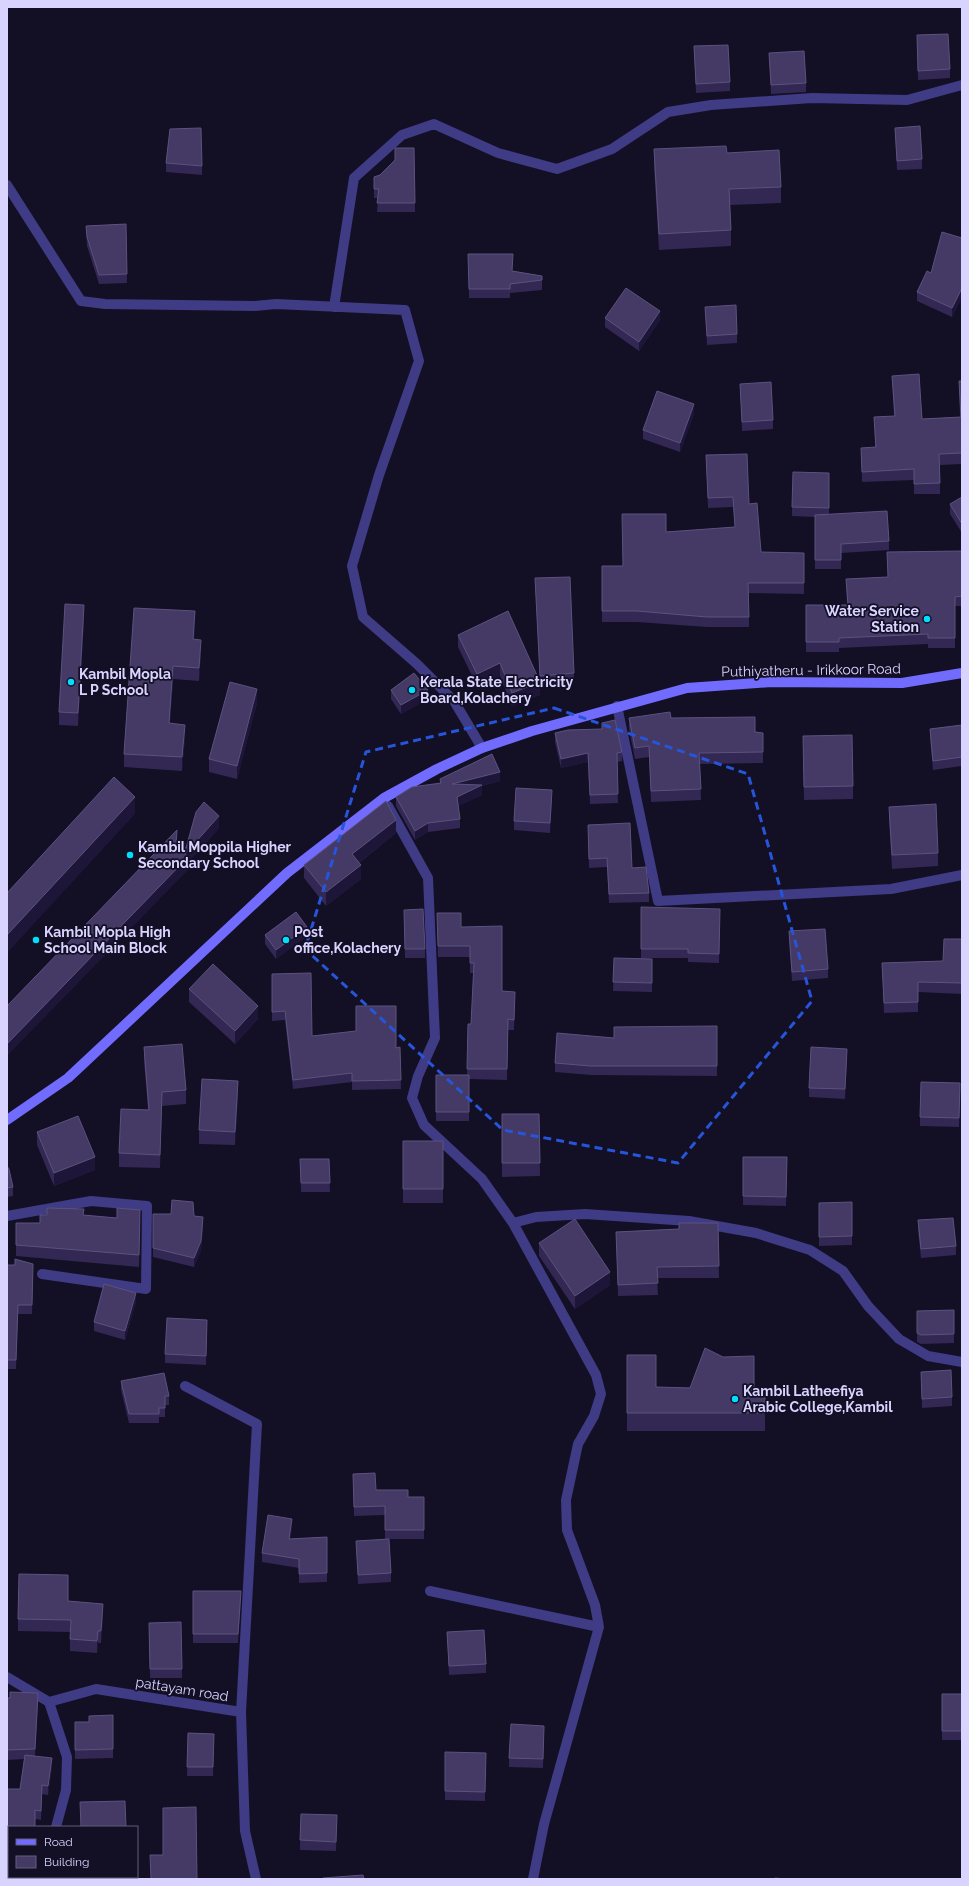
<svg xmlns="http://www.w3.org/2000/svg" width="969" height="1886" font-family="Raleway,sans-serif">
<rect width="100%" height="100%" fill="#130f25"/>
<g fill="none" stroke-linecap="round" stroke-linejoin="round">
<path stroke="#3f3b84" stroke-width="10" d="M7 185 81 301 105 304 255 306 276 304 405 310 419 361 379 475 352 566 363 617 417 664 454 701 482 748
M334 307 354 178 402 135 434 124 498 153 557 169 612 149 668 112 711 105 812 98 907 100 962 85
M617 706 658 901 891 889 962 875
M388 806 428 878 435 1038 418 1076 412 1098 424 1125 482 1179 513 1223 596 1375 601 1394 594 1416 578 1444 566 1500 567 1530 595 1605 599 1627 544 1824 533 1879
M7 1216 91 1201 147 1206 146 1289 42 1274
M513 1223 536 1217 585 1214 689 1221 756 1233 810 1250 843 1271 868 1306 899 1339 928 1356 962 1362
M185 1386 257 1424 241 1712
M430 1591 599 1627
M7 1677 49 1702 96 1689 241 1712 245 1831 256 1879
M49 1702 67 1757 66 1790 56 1827
M45 1879 46 1877"/>
<path stroke="#726cfe" stroke-width="10" d="M7 1120 68 1078 287 873 384 798 437 769 482 748 532 731 687 688 771 682 902 683 962 673"/>
</g>
<path fill="#322853" d="M917 35 950 69V78L918 80Z
M694 46 730 82V91L696 93Z
M769 53 806 83V92L771 94Z
M895 128 922 159V169L897 170Z
M414 148 415 212H377L378 198H374V177L380 175Z
M654 149 727 153 781 187V203L730 205 731 230V246L659 250 654 166Z
M166 163 202 166V175L166 172Z
M126 224 127 283 99 284 87 246 86 226Z
M962 238V297L952 317 917 301V292L931 273Z
M468 254 513 271 542 276V290L510 293V298H469Z
M705 307 737 334V343L707 345Z
M605 318 660 320 639 351 605 327Z
M892 376 922 419 960 417 959 381H962V464L940 465V494H914V480L862 482 861 448 875 447 874 417 894 416Z
M740 384 773 420V429L742 431Z
M694 414 680 452 643 439V430Z
M706 455 749 504 761 552 804 553V594L749 593V627H707L637 622H602V566H623L666 532 735 527 733 507 708 508Z
M829 473V514L889 541V550L841 553V569H815V517L792 516V507Z
M962 497V533L950 514V504Z
M962 551V606H955V648H928V644L839 648V652H806V605H847L846 579 888 577 887 552Z
M535 578 574 673V682L540 685V695L512 706 500 676 477 686 458 647V635L540 682Z
M84 619 78 726 59 725V712Z
M195 625 194 639 201 653 199 681 173 679 170 723 185 738 182 771 124 767V754Z
M391 690 428 699 401 714 391 699Z
M257 703 237 779 209 772V759Z
M629 718H671L763 733V763L700 764 701 800 651 802 649 757 635 759 629 729Z
M962 725V766L933 770 930 738V729Z
M555 733 622 752V761L617 762 618 803 590 804 588 762 561 768 555 742Z
M803 736 853 786V799L804 800Z
M440 779 500 781 482 786V795L458 806 460 819V828L428 832 415 840 396 806V797L440 783Z
M552 799 550 833 514 830V821Z
M889 807 938 853V866L892 869 889 820Z
M588 825 632 868 649 893V902L609 903 607 867 589 868Z
M396 833 359 863 361 879 326 906 304 878V865Z
M641 907 720 918 719 963 688 962V958H641Z
M404 910 425 949V958H405Z
M437 913 461 927 502 991 515 1002 514 1030H508L507 1080 469 1079V1121H436V1075H467L468 1024H471L474 973H470V957H438Z
M789 931 828 969V978L792 981 789 940Z
M265 935 307 936 276 959 265 944Z
M962 939V994L918 992V1012L884 1013 882 963 943 961Z
M614 958 652 959V992L613 991Z
M272 974 312 1036 396 1048 400 1047 401 1089 352 1090V1082L293 1089 285 1020 272 1021Z
M189 989 258 1019 235 1044 189 1002Z
M717 1026V1076L591 1075 555 1072V1063L614 1038Z
M144 1047 186 1090V1104L162 1106 160 1168 119 1167V1153L148 1109 144 1061Z
M847 1058 845 1099 809 1097V1088Z
M960 1092 959 1127 920 1126V1117Z
M238 1094 235 1145 199 1144V1130Z
M502 1114H539L540 1176 502 1177Z
M37 1132 95 1170 54 1186 37 1145Z
M403 1141H443V1203H403Z
M743 1157H787L786 1206 743 1205Z
M300 1159H329L330 1192H301Z
M7 1166 13 1187V1196L7 1197Z
M852 1202V1245L819 1246V1203Z
M153 1214 194 1216 203 1226 201 1250 194 1267 153 1257Z
M84 1215 140 1222 139 1267 16 1256V1245L40 1223Z
M918 1220 956 1246V1255L921 1258 918 1230Z
M718 1223 719 1278H657L658 1295 618 1296 616 1232 679 1229Z
M539 1243 610 1285 575 1309 539 1256Z
M7 1265 33 1273 32 1314H18L16 1369H7Z
M136 1302 125 1340 94 1331V1322Z
M954 1310V1343L921 1344 917 1342V1311Z
M207 1329 206 1365 165 1363V1354Z
M627 1355 656 1387 765 1388V1431H627Z
M921 1372 952 1397V1406L922 1408Z
M121 1381 169 1396V1405H165V1417H159V1423H129L121 1390Z
M353 1474 376 1490 408 1497H424V1539H385V1515L354 1516Z
M292 1528 290 1539 327 1537V1582L299 1583V1568L262 1562V1553Z
M356 1541 391 1573V1582L358 1584Z
M193 1591 241 1600 238 1643H193Z
M68 1601 103 1616 101 1643H98L97 1653 70 1651V1632L18 1631V1619Z
M149 1632 182 1669V1678H150Z
M447 1632 486 1664V1673L449 1675Z
M942 1694H962V1740H942Z
M7 1698 38 1703 35 1756 52 1767 48 1795 42 1794 41 1820 35 1819 9 1827V1844H7V1789H20L24 1759 7 1760Z
M113 1715V1758L75 1759V1722H89Z
M188 1733 214 1734 213 1776H187Z
M544 1735 543 1768 509 1767V1758Z
M445 1752 486 1753 485 1801 445 1800Z
M337 1824 336 1851 300 1850V1840Z"/>
<path fill="#1e1639" d="M962 288V297L952 317V308Z
M660 311V320L639 351V342Z
M694 404V414L680 452V443Z
M84 605V619L78 726V713Z
M195 611V625L193 652V639Z
M201 640V653L199 681V668Z
M500 663V676L477 686V674Z
M173 666V679L169 737V723Z
M540 682V695L512 706V693Z
M257 689V703L237 779V766Z
M428 690V699L401 714V705Z
M185 725V738L182 771V757Z
M588 753V762L561 768V759Z
M500 772V781L482 786V795L457 807V797L452 784Z
M552 790V799L550 833V823Z
M135 797V814L7 953V935Z
M219 816V829L188 863V870L7 1056V1044L185 854Z
M396 820V833L352 868V854Z
M428 823V832L415 840V831Z
M361 865V879L326 906V892Z
M307 927V936L276 959V950Z
M258 1006V1019L235 1044V1031Z
M847 1049V1058L845 1099V1089Z
M238 1081V1094L235 1145V1132Z
M162 1092V1106L160 1168V1155Z
M95 1157V1170L54 1186V1173Z
M140 1210V1222L139 1267V1255Z
M203 1217 201 1250 194 1267V1258Z
M610 1272V1285L575 1309V1296Z
M136 1293V1302L125 1340V1331Z
M292 1519V1528L289 1548V1539Z
M241 1591V1600L238 1643V1634Z
M103 1604V1616L101 1643V1631Z
M98 1631V1643L97 1653V1641Z
M38 1693V1703L35 1759V1749Z
M544 1726V1735L543 1768V1759Z
M52 1758V1767L48 1795V1786Z"/>
<path fill="#443a65" stroke="#5b527e" d="M948 34 950 69 918 71 917 35Z
M728 45 730 82 696 84 694 46Z
M804 51 806 83 771 85 769 53Z
M920 126 922 159 897 161 895 128Z
M201 128 202 166 166 163 170 129Z
M726 146 727 153 779 150 781 187 729 189 731 230 659 234 654 149Z
M395 148H414L415 203H377L379 189H374V177L380 175 395 160Z
M126 224 127 274 99 275 87 237 86 226Z
M942 232 962 238V288L952 308 917 292 927 271 931 273Z
M468 254H513L512 271 542 276V280L510 284V289H469Z
M626 288 660 311 639 342 605 318Z
M736 305 737 334 707 336 705 307Z
M919 374 922 419 961 417 959 381H962V453L939 454 940 483 914 484V469L862 472 861 448 876 447 874 417 895 416 892 376Z
M771 382 773 420 742 422 740 384Z
M657 391 694 404 680 443 643 430Z
M747 454 749 504 757 503 761 552 804 553V583H748L749 617H707L637 611H602V566H623L622 514H666V532L735 527 733 497 708 498 706 455Z
M793 472 829 473V508L792 507Z
M962 497V524L950 504Z
M887 511 889 541 841 544V560H815V515Z
M962 551V596L955 597V638H928V634L839 638V642H806V605H848L846 579 888 577 887 552Z
M570 577 574 673 540 676 535 578Z
M65 604 84 605 78 713 59 712Z
M134 608 195 611 193 639 201 640 199 668 173 666 169 723 185 725 182 757 124 754Z
M508 611 540 682 512 693 500 663 477 674 458 635Z
M414 673 428 690 401 705 391 690Z
M230 682 257 689 237 766 209 759Z
M670 712 671 718 755 717V732L763 733V752L699 753 701 789 651 791 649 746 635 748 629 718Z
M615 720 622 752 617 753 618 794 590 795 588 753 561 759 555 733 568 730 602 729V723Z
M962 725V757L933 761 930 729Z
M852 735 853 786 804 787 803 736Z
M492 754 500 772 452 784 482 785 457 797 460 819 428 823 415 831 396 797 412 787 441 783 440 779Z
M114 777 135 797 7 935V893Z
M516 788 552 790 550 823 514 821Z
M386 801 396 820 352 854 361 865 326 892 304 865Z
M204 802 219 816 185 854 188 857 7 1044V1006L177 830 176 846 186 848 196 812Z
M936 804 938 853 892 855 889 807Z
M630 823 632 868 646 867 649 893 609 894 607 858 589 859 588 825Z
M641 907 720 909 719 954 688 953V949H641Z
M423 909 425 949H405L404 910Z
M296 912 307 927 276 950 265 935Z
M437 913H461V927L502 926V991L515 992 514 1020 508 1019 507 1069H467L468 1024H471L474 963H470V946H438Z
M825 929 828 969 792 972 789 931Z
M944 939H962V983L918 982V1002L884 1003 882 963 943 961Z
M614 958 652 959V983L613 982Z
M213 964 258 1006 235 1031 189 989Z
M311 973 312 1036 356 1031V1006H396V1048L400 1047 401 1080 352 1081V1073L293 1080 285 1011 272 1012V974Z
M717 1026V1066H591L555 1063 557 1033 614 1038V1027Z
M182 1044 186 1090 162 1092 160 1155 119 1153 121 1109 149 1110 144 1047Z
M811 1047 847 1049 845 1089 809 1088Z
M436 1075H469V1112H436Z
M202 1079 238 1081 235 1132 199 1130Z
M921 1082 960 1083 959 1118 920 1117Z
M502 1114H539L540 1163H502Z
M78 1116 95 1157 54 1173 37 1132Z
M403 1141H443V1189H403Z
M743 1157H787L786 1197 743 1196Z
M300 1159H329L330 1183H301Z
M7 1166 9 1169 13 1187 7 1188Z
M172 1200 193 1202 194 1216 203 1217 201 1241 194 1258 153 1248V1214H171Z
M852 1202V1236L819 1237V1203Z
M47 1208 84 1209 83 1215 117 1218V1208L140 1210 139 1255 16 1245V1223H40V1215H47Z
M953 1218 956 1246 921 1249 918 1220Z
M575 1219 610 1272 575 1296 539 1243Z
M679 1223H718L719 1266 657 1267 658 1283 618 1285 616 1232 679 1229Z
M15 1259 33 1264 32 1305H18L16 1360H7V1265H15Z
M104 1284 136 1293 125 1331 94 1322Z
M954 1310V1334L921 1335 917 1333V1311Z
M167 1318 207 1320 206 1356 165 1354Z
M705 1348 723 1357 754 1356V1388H765V1413H627V1355H656V1387L690 1388Z
M951 1370 952 1397 922 1399 921 1372Z
M164 1373 169 1396H165V1408H159V1414H129L121 1381Z
M375 1473 376 1490H408V1497H424V1530H385V1506L354 1507 353 1474Z
M268 1515 292 1519 289 1539 327 1537V1573L299 1574V1559L262 1553Z
M389 1539 391 1573 358 1575 356 1541Z
M19 1574 68 1575V1601L103 1604 101 1631H98L97 1641 70 1639 71 1620 18 1619Z
M193 1591H241L238 1634H193Z
M181 1622 182 1669H150L149 1623Z
M484 1630 486 1664 449 1666 447 1632Z
M10 1692 38 1693 35 1749 7 1750V1698H10Z
M942 1694H962V1731H942Z
M113 1715V1749L75 1750V1722H89V1716Z
M511 1724 544 1726 543 1759 509 1758Z
M188 1733 214 1734 213 1767H187Z
M445 1752 486 1753 485 1792 445 1791Z
M25 1755 52 1758 48 1786 42 1785 41 1811 35 1810V1827H9V1835H7V1789H20Z
M125 1801 126 1827H81L80 1802Z
M196 1807 197 1879H151L150 1855H163V1808Z
M301 1814 337 1815 336 1842 300 1840Z
M363 1875 364 1879H323V1878Z
M775 1878 787 1879H775Z"/>
<path fill="none" stroke="#2655da" stroke-width="3" stroke-dasharray="8 5" stroke-linejoin="round" d="M554 708 748 774 812 1001 678 1163 503 1130 305 949 366 752Z"/>
<g fill="#02dffc" stroke="#130f25" stroke-width="1.5">
<circle cx="927" cy="619" r="4"/>
<circle cx="71" cy="682" r="4"/>
<circle cx="412" cy="690" r="4"/>
<circle cx="130" cy="855" r="4"/>
<circle cx="36" cy="940" r="4"/>
<circle cx="286" cy="940" r="4"/>
<circle cx="735" cy="1399" r="4"/>
</g>
<g text-anchor="middle" stroke-width="3.5" stroke-linejoin="round" paint-order="stroke">
<g font-size="14" font-weight="bold" fill="#d9d4ff" stroke="#130f25" text-anchor="start">
<text x="919" y="616" text-anchor="end">Water Service<tspan x="919" dy="16">Station</tspan></text>
<text x="79" y="679">Kambil Mopla<tspan x="79" dy="16">L P School</tspan></text>
<text x="420" y="687">Kerala State Electricity<tspan x="420" dy="16">Board,Kolachery</tspan></text>
<text x="138" y="852">Kambil Moppila Higher<tspan x="138" dy="16">Secondary School</tspan></text>
<text x="44" y="937">Kambil Mopla High<tspan x="44" dy="16">School Main Block</tspan></text>
<text x="294" y="937">Post<tspan x="294" dy="16">office,Kolachery</tspan></text>
<text x="743" y="1396">Kambil Latheefiya<tspan x="743" dy="16">Arabic College,Kambil</tspan></text>
</g>
<g font-size="14" fill="#d9d4ff" stroke="#130f25">
<text transform="translate(811 670) rotate(-1)" y="5">Puthiyatheru - Irikkoor Road</text>
<text transform="translate(182 1689) rotate(9)" y="5">pattayam road</text>
</g>
</g>
<rect width="969" height="1886" fill="none" stroke="#d9d4ff" stroke-width="16"/>
<rect x="8" y="1826" width="130" height="52" fill="#130f25" stroke="#625e7c"/>
<rect x="16" y="1839" width="20" height="6" fill="#726cfe" stroke="#625e7c"/>
<text x="44" y="1846" font-size="12" fill="#d9d4ff">Road</text>
<rect x="16" y="1856" width="20" height="12" fill="#443a65" stroke="#625e7c"/>
<text x="44" y="1866" font-size="12" fill="#d9d4ff">Building</text>
</svg>
